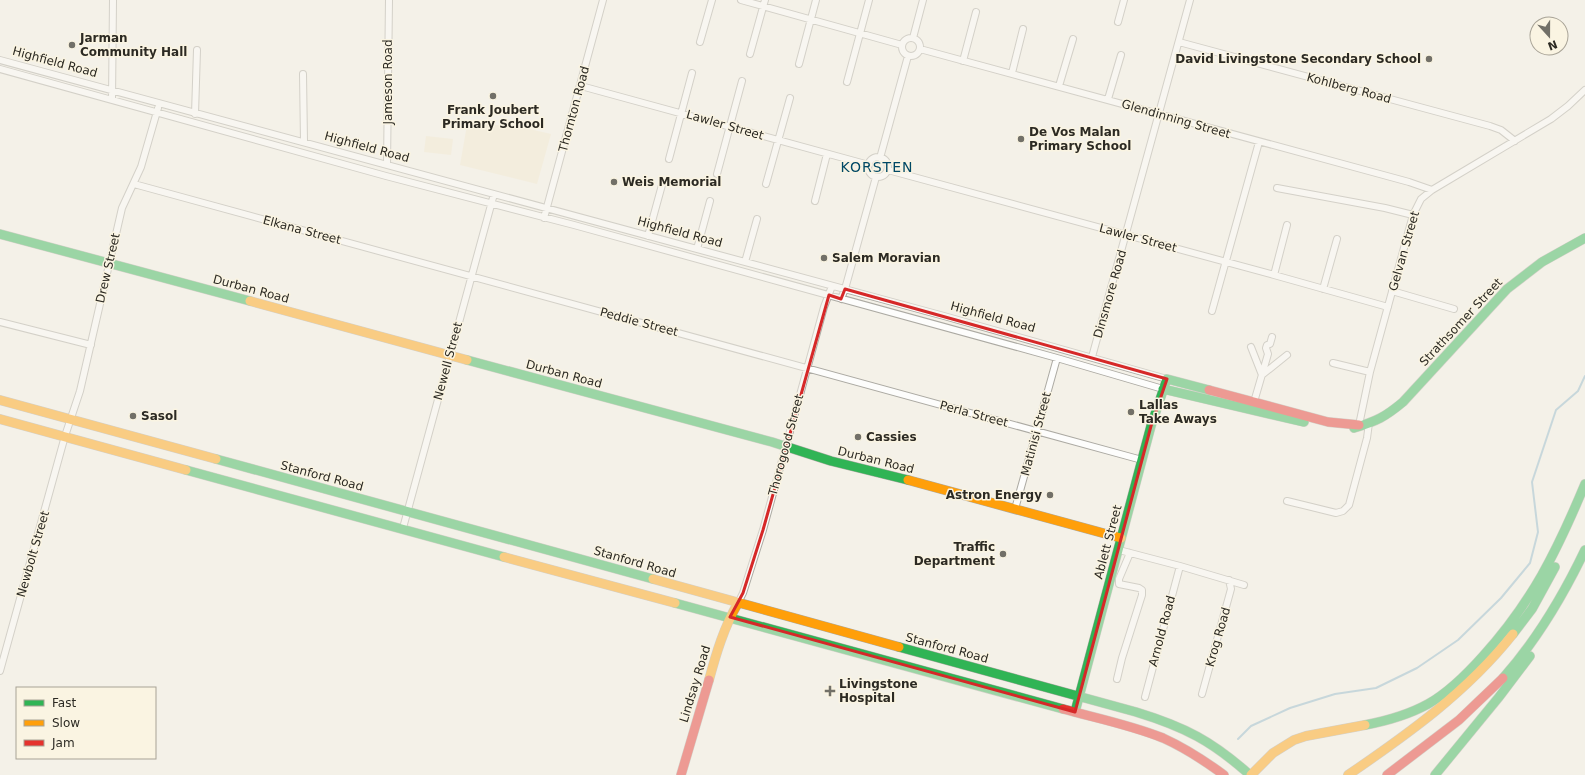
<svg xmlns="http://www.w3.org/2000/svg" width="1585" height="775" font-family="'DejaVu Sans',sans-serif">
<rect width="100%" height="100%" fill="#f4f1e8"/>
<path fill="#f1e9d1" d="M467 125H512L551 134 537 184 460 165Z
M426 136 453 139 451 155 424 152Z"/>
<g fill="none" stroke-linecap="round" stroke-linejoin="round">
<path stroke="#91b9cd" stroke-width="2" d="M1238 739 1251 726 1290 708 1335 694 1376 688 1417 668 1458 640 1501 598 1530 563 1538 532 1532 482 1556 410 1578 391 1585 376"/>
<g stroke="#acaaa3" stroke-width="8">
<path id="street" d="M741 0 902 45
M1118 22 1124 0
M902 47a9 9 0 1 1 18 0a9 9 0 1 1-18 0Z
M913 38 923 0
M700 42 712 0
M1179 42 1490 126 1501 130 1515 141
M920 49 1409 182 1432 190
M750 54 765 0
M0 60 944 316 1167 379
M963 61 976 12
M799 64 816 0
M0 69 386 176 574 225 1057 358 1163 389
M1012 73 1023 29
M303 74 304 142
M847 82 869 0
M581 86 869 165
M1059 86 1073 39
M1108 99 1121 55
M112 100 113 0
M195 114 197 50
M868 167a10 10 0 1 1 20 0a10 10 0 1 1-20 0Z
M880 158 908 56
M669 159 692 73
M387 165 389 0
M888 170 1274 275 1388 307
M717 174 742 81
M134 184 1142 460
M766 184 790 98
M1277 188 1385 208 1413 215
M815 201 827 154
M544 218 603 0
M648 236 662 185
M697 249 710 201
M745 262 757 219
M1274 275 1287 225
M1323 289 1337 239
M1392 291 1454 309
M841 299 845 289 876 177
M1212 311 1259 142
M0 322 91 345
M1251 347 1262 375 1287 355
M1092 357 1190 0
M1333 363 1370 372
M1254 402 1268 354 1266 348 1267 345 1270 344 1272 337
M1359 425 1370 372 1413 215 1421 199 1432 190 1551 119 1568 106 1585 90
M1287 501 1336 513 1343 511 1349 505 1367 438 1369 423
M1015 509 1057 358
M403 528 494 194
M1119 550 1180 566 1244 585
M738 603 743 593 763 530 824 307 832 286
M0 671 65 436 80 391 122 208 141 167 158 108
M1117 679 1122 658 1142 595V590L1139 588 1119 584V579L1130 553
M1202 694 1231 589 1229 580
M1145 697 1180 566"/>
</g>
<g stroke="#acaaa3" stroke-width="10">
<path id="fast" d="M0 234 250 301
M467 360 772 442 831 461 908 480
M1163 389 1304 422
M1354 428C1377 421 1385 417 1403 402L1507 289 1542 262 1585 238
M216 459 653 579
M186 470 504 557
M675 603 1063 709
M1513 634 1532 609 1555 567
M899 647 1136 712C1185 727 1212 741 1250 775
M1503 678C1537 640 1563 596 1585 550
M1075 712 1151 426 1167 379 1209 390
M1365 725C1386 721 1408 715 1428 704 1449 692 1467 674 1483 656 1532 602 1557 551 1585 484
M1435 775 1499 697 1530 656"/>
</g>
<g stroke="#acaaa3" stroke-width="10">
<path id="slow" d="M250 301 467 360
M0 400 216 459
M0 419 186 470
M908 480 1121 538
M504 557 675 603
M653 579 899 647
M709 680C716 654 724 627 738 603
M1251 775 1273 753 1294 740 1306 736 1365 725
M1348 775C1408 734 1467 692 1513 634"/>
</g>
<g stroke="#acaaa3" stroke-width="10">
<path id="jam" d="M1209 390 1328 422 1359 425
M1063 709C1096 718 1131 725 1163 738 1185 748 1205 761 1224 775
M681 775 709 680
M1387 775 1459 720 1503 678"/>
</g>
<use href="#street" stroke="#fdfdfc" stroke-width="6"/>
<use href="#fast" stroke="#30b455" stroke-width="9"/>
<use href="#slow" stroke="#ff9f0a" stroke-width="9"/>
<use href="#jam" stroke="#e5322d" stroke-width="9"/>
</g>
<path d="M0 0H1585V775H0ZM845 289 1167 379 1151 426 1075 712 730 617 743 593 763 530 829 295 841 299Z" fill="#f4f1e8" fill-opacity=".55" fill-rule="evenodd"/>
<path fill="none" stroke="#d62828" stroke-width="3" stroke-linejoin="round" d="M845 289 1167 379 1151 426 1075 712 730 617 743 593 763 530 829 295 841 299Z"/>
<g fill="#727068" stroke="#faf4e2" stroke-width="1.5">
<circle cx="72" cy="45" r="4"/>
<circle cx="1429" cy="59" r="4"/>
<circle cx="493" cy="96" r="4"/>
<circle cx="1021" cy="139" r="4"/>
<circle cx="614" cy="182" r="4"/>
<circle cx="824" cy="258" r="4"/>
<circle cx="1131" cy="412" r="4"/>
<circle cx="133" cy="416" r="4"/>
<circle cx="858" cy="437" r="4"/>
<circle cx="1050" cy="495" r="4"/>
<circle cx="1003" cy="554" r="4"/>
<path d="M828 685h4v4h4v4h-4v4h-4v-4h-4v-4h4z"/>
</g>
<g text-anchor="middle" stroke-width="3" stroke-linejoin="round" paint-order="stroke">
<g font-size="12" font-weight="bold" fill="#2c2a23" stroke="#faf4e2" text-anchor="start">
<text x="80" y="42">Jarman<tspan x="80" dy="14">Community Hall</tspan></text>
<text x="1421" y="63" text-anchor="end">David Livingstone Secondary School</text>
<text x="493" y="114" text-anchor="middle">Frank Joubert<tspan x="493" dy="14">Primary School</tspan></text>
<text x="1029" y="136">De Vos Malan<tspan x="1029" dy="14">Primary School</tspan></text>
<text x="622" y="186">Weis Memorial</text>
<text x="832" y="262">Salem Moravian</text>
<text x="1139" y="409">Lallas<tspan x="1139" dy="14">Take Aways</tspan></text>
<text x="141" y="420">Sasol</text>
<text x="866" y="441">Cassies</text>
<text x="1042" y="499" text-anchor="end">Astron Energy</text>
<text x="995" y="551" text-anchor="end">Traffic<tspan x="995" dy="14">Department</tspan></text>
<text x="839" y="688">Livingstone<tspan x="839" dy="14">Hospital</tspan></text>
</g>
<g font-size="12" fill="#2c2a23" stroke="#faf4e2">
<text transform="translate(55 62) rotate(15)" y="4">Highfield Road</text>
<text transform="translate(388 82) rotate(-90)" y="4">Jameson Road</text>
<text transform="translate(1349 88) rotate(15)" y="4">Kohlberg Road</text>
<text transform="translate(574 109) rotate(-75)" y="4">Thornton Road</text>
<text transform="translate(1176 119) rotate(16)" y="4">Glendinning Street</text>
<text transform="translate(725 125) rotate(16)" y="4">Lawler Street</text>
<text transform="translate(367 147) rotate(15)" y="4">Highfield Road</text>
<text transform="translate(302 230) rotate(15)" y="4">Elkana Street</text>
<text transform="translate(680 232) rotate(15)" y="4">Highfield Road</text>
<text transform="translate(1138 238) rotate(15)" y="4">Lawler Street</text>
<text transform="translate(1404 251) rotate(-74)" y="4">Gelvan Street</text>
<text transform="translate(108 268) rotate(-77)" y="4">Drew Street</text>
<text transform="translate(251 289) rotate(15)" y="4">Durban Road</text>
<text transform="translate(1110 294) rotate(-74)" y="4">Dinsmore Road</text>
<text transform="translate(993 317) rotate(15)" y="4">Highfield Road</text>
<text transform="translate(639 322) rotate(15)" y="4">Peddie Street</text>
<text transform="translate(1461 322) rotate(-47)" y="4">Strathsomer Street</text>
<text transform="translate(448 361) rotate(-75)" y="4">Newell Street</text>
<text transform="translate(564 374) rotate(15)" y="4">Durban Road</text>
<text transform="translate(974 414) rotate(15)" y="4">Perla Street</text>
<text transform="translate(1036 434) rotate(-75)" y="4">Matinisi Street</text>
<text transform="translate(786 445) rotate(-75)" y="4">Thorogood Street</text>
<text transform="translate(876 460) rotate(14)" y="4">Durban Road</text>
<text transform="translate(322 476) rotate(15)" y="4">Stanford Road</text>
<text transform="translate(1108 542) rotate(-75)" y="4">Ablett Street</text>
<text transform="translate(33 554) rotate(-74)" y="4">Newbolt Street</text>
<text transform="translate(635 562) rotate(16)" y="4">Stanford Road</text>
<text transform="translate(1162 631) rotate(-75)" y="4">Arnold Road</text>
<text transform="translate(1218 637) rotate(-74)" y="4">Krog Road</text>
<text transform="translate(947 648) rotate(15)" y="4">Stanford Road</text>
<text transform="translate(695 684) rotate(-73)" y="4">Lindsay Road</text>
</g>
<g font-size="14" letter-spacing="1" fill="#004865" stroke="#faf4e2">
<text x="877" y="172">KORSTEN</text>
</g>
</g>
<rect x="16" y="687" width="140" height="72" fill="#faf4e2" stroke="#a8a396"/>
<rect x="24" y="700" width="20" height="6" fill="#30b455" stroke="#a8a396"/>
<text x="52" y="707" font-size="12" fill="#2c2a23">Fast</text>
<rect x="24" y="720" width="20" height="6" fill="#ff9f0a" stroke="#a8a396"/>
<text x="52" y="727" font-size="12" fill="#2c2a23">Slow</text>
<rect x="24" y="740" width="20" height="6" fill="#e5322d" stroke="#a8a396"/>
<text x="52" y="747" font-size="12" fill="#2c2a23">Jam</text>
<g transform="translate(1549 36) rotate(159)"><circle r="19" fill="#faf4e2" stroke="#a8a396"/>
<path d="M0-3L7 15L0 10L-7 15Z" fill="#727068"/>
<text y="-6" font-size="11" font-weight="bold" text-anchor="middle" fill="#2c2a23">N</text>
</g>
</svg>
